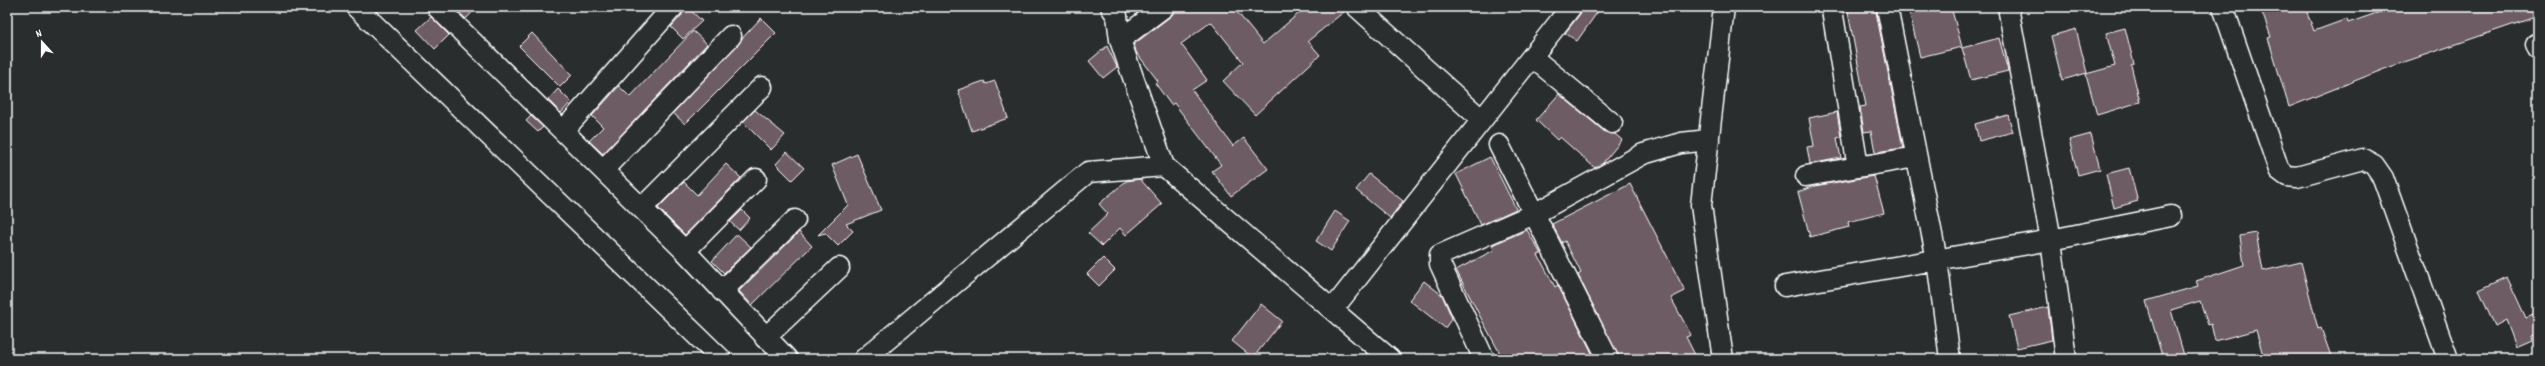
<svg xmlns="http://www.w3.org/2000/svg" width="2545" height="366" font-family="Dekko,sans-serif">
<rect width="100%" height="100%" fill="#2a2d2e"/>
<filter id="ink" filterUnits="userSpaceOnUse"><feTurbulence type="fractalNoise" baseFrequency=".025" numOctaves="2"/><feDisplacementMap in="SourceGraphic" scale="8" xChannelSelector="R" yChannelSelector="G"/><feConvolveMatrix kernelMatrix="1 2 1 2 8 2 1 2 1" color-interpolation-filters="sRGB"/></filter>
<g filter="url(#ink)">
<path fill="#6e5c65" stroke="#fff" d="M453 7H477L466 19Z
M684 7H687L702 21 683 39 671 27 682 15Z
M1132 7H1145L1137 13Z
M1175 7H1233L1263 44 1306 7H1346V10L1308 41 1320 55 1255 115 1223 81 1243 62 1211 22 1181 44 1207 80 1192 90 1233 146 1244 138 1268 169 1231 196 1212 171 1221 165 1174 103 1171 105 1155 83 1158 81 1136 52 1134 44 1171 16Z
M1582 7H1601L1577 41 1565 33 1580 14Z
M1847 7H1873L1874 12H1876L1903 148 1875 152 1871 131 1864 132 1860 107 1866 106Z
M1908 7H1951L1962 47 1920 57Z
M2260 7H2305L2314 31 2347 19 2348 23 2394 7H2538V16L2387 68 2289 107 2268 38 2271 37Z
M431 17 449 35 435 49 417 30Z
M761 18 776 33 685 124 673 113Z
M2125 28 2134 64 2131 65 2140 102 2097 115 2086 74 2115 66 2106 33Z
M2076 29 2087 73 2062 80 2051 36Z
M693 31 707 44 603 154 589 141 603 127 592 116 619 86 630 97Z
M532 33 572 75 560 87 519 46Z
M1999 38 2008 71 1971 80 1962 48Z
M1107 46 1117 67 1103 78 1089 61Z
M984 81 986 84 995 81 1008 118 972 131 958 90Z
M558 89 571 102 561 113 548 100Z
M1559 94 1605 132 1615 134 1622 140 1602 164 1595 168 1560 137 1557 140 1536 120Z
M755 110 785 135 771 150 743 122Z
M1837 112 1841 137 1837 138 1841 158 1810 164 1807 147 1814 146 1809 118Z
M2008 115 2013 132 1979 141 1975 124Z
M531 116 543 127 538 132 526 121Z
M2091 134 2100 169 2078 175 2069 140Z
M787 152 804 168 792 180 776 164Z
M857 154 881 210 846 224 853 231 838 246 825 233 818 235 848 205 832 165Z
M1490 157 1516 209 1481 225 1456 174Z
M726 164 741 178 685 235 658 208 684 182 697 195Z
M2129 168 2138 201 2114 208 2106 174Z
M1369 174 1403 201 1390 218 1356 190Z
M1874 176 1884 213 1848 222 1849 227 1810 237 1798 192 1814 186Z
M1140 179 1162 204 1126 235 1120 228 1102 246 1088 233 1108 214 1099 204 1126 181Z
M1630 184 1685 291 1671 298 1691 335 1686 337 1697 359H1619L1578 275 1581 273 1565 241 1562 243 1552 224Z
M742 210 750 218 739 230 730 222Z
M1335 211 1350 221 1331 251 1316 241Z
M1527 230 1541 254 1538 255 1555 287 1558 285 1595 359H1503L1483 322 1456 270 1494 250 1492 245Z
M799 232 812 246 752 305 739 291Z
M2256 233 2263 271 2301 262 2318 329 2321 328 2332 359H2264L2256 330 2215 341 2211 324 2208 325 2200 301 2171 310 2185 359H2163L2146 301 2198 286 2196 281 2244 265 2240 236Z
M737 234 751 247 724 273 712 261Z
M1103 258 1115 270 1099 286 1087 274Z
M2507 277 2526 318 2538 313V332L2531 335 2532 340 2516 347 2506 320 2495 326 2479 290Z
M1424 281 1442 295 1452 318 1445 328 1409 300Z
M1261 304 1282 321 1253 358 1232 341Z
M2048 307 2052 340 2017 348 2009 316Z"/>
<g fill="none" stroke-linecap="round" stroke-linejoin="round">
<g stroke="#fff" stroke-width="23">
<path id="minor" d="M356 7 721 359
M437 7 685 251 787 359
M1111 7 1117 16 1120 40 1164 166
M1357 7 1482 120
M1887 7 1937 260 1950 359
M2008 7 2051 240 2066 359
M2223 7 2279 170 2287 176 2297 177 2363 159 2374 165 2383 178 2448 359
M1832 10 1858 167
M1120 40 1164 7
M2536 44 2538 49
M1532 57 1612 123
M564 130 673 7
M1499 145 1608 359
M603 170 731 36
M1806 176 1916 157
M642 208 762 87
M685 251 756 179
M1785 286 2051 240 2171 216
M722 291 795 220
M1333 309 1571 7
M765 338 839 268
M864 359 1088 172 1164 166 1390 359
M1484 359 1440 264V255L1534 214 1643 154 1681 143 1709 140
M1723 359 1701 205 1724 7"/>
</g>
<use href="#minor" stroke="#2a2d2e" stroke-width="20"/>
</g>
</g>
<rect width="2545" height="366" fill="none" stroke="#2a2d2e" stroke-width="24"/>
<rect x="12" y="12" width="2521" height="342" fill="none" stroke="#fff" stroke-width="1.5" filter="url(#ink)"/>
<g transform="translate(42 42) rotate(339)" stroke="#2a2d2e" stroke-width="3" paint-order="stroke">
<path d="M0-3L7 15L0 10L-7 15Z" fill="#ffffff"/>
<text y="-6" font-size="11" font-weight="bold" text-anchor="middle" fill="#ffffff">N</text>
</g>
</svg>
